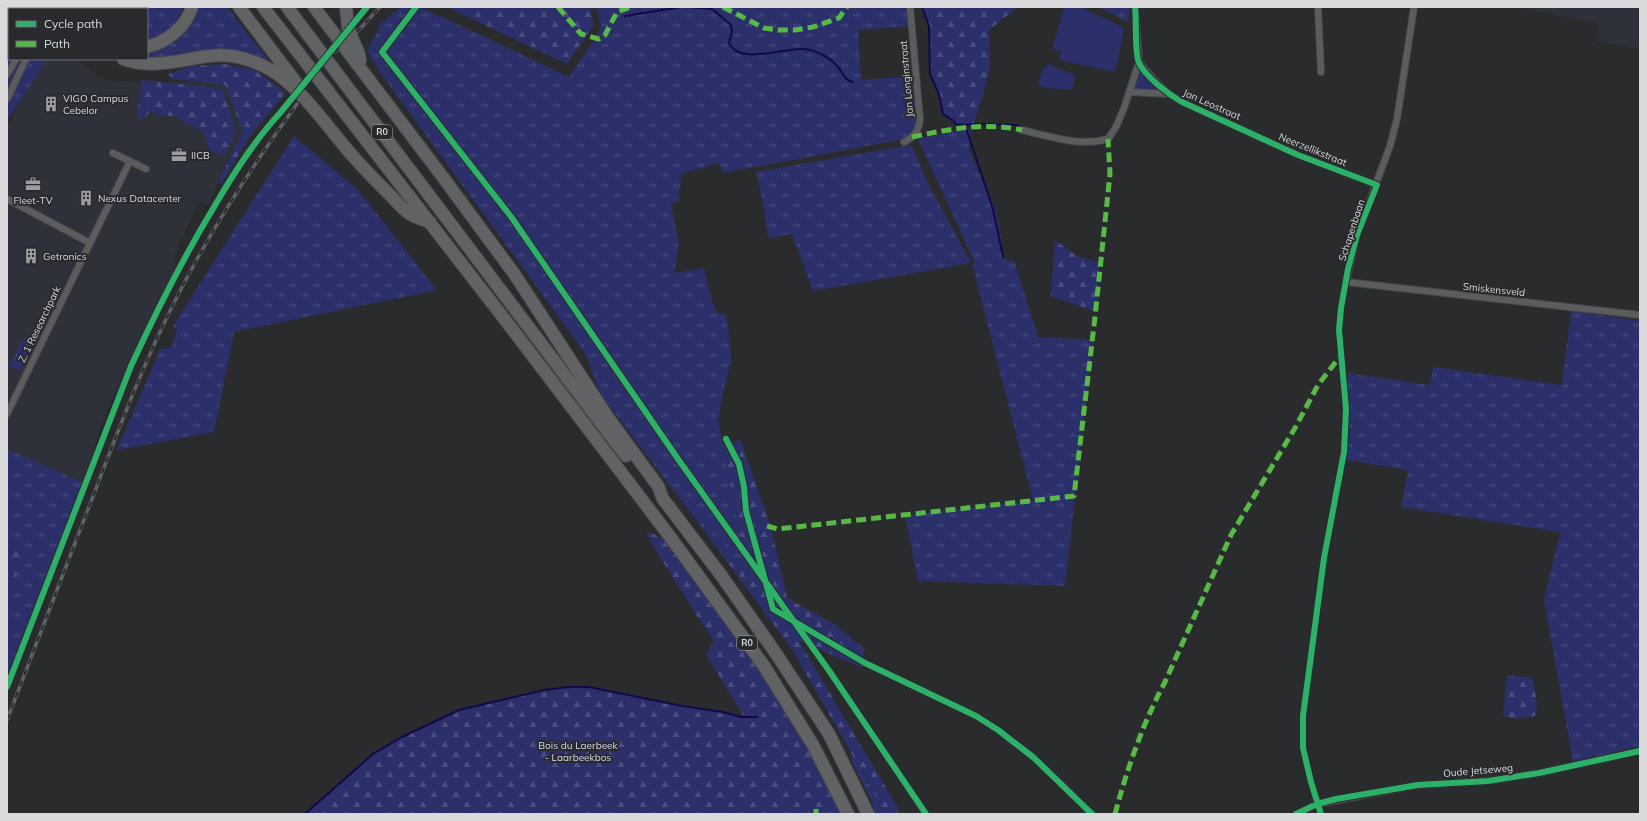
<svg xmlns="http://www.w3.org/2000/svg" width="1647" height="821" font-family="Mulish,sans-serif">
<defs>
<pattern id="grass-tufts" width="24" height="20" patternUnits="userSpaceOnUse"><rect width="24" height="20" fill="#2b306b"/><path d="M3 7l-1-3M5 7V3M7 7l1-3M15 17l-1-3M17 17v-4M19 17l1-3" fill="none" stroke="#494d80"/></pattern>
<pattern id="forest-firs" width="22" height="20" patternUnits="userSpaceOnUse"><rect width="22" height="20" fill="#2b306b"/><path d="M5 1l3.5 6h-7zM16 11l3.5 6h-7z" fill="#494d80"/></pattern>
</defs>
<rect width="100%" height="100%" fill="#2a2b2d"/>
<path fill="#2f313a" d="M1513 7H1640V49L1596 41 1599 24Z
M47 59H76L98 77 99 76 104 80 159 83 173 82 225 84 243 131 220 178 209 205 199 201 174 256 176 267 105 414 83 483 7 681V127L21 102 19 101Z"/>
<path fill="url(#grass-tufts)" d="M107 7H183C177 26 167 35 147 41V9H107Z
M196 7H227L272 65 185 55 147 59V50Z
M402 7H419L451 21 569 77 601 29 597 7H907L909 26 858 30 861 80 913 76C915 92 924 126 908 137 904 140 898 140 893 141L723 173 719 163 681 174 680 190 678 191 680 202 671 203 679 245 674 273 704 268 712 302 718 313 726 315 731 353V363L723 392 718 420 748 576 721 540 703 529 601 395 585 353 382 75 367 51 382 22Z
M1098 7H1129L1128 22Z
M9 50V59H47L7 121V54Z
M1141 72H1143L1159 91 1140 90 1135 88 1138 73Z
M965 129 971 130 969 150 996 211 1004 258 1015 263 1038 337 1093 340 1065 586 918 581 905 515 1033 500 972 264 975 263 918 139Z
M294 136 358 190 437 290 234 332 214 432 117 450 160 349 171 348 177 330 173 326Z
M909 145 913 148 929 185 971 263 813 291 792 234 768 238 764 208 756 172Z
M1571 311 1640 321V688H1639L1640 746 1573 762 1544 600 1560 532 1401 507 1408 470 1346 460 1349 408 1346 373 1430 385 1433 367 1562 385Z
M35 333 38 334 21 369 19 371 11 367 10 364 23 339 25 340 28 336Z
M7 449 83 483 7 677Z
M853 756 885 812 886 814H875L871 799 850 758Z"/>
<path fill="url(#forest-firs)" d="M447 7H590L594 25 567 64Z
M922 7H1018L989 30 990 69 974 124 963 125 955 124 954 121 943 114 939 94 930 74 929 26Z
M224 64 255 70 286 93 250 136 220 186V178L243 131 225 85 173 79 168 74 191 66Z
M142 80 222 89 236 130 224 156 209 150 204 132 174 116H164L150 111 144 119 137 116Z
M1055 240 1077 256 1099 263 1097 312 1051 296Z
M740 439 770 524 787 598 834 624 865 649 861 667 799 641 898 808 899 814H886L793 651 703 529 721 540 748 575 723 447Z
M646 531 662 538 758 669 808 748 841 814H305L373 754 402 737 459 710 519 696 568 687H589L682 706 723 712 745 718 706 655 714 640 699 619 650 541Z
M24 543 23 558 7 598V554Z
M1507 676 1532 677 1537 702 1535 716 1518 719 1503 716Z"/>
<path fill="#2b306b" d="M1064 8H1082L1123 27V34L1116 70 1110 71 1059 60 1061 51 1052 49Z
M1048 64 1075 75 1072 90 1047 88 1038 85 1043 68H1046Z"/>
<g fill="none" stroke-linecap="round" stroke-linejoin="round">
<path stroke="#12094d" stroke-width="2" d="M689 7 712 9 717 13 731 25 732 32 729 43C740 66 784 47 804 49 816 50 831 58 838 67 843 73 845 81 853 82
M922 7 929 26 930 74 939 94 943 114 954 121 955 124 963 125 974 124 1018 125
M625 16 681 7
M966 128 993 209 1003 257
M305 814 373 754 402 737 459 710 544 690 568 687H589L682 706 723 712 741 717H757"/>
<g stroke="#474748" stroke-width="8">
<path id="street" d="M1318 7 1321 72
M1414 7 1397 119 1390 146 1357 235 1346 282 1640 315
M1139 62C1152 78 1164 92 1182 102L1298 155 1377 185
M7 75 16 59
M1130 92 1169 94
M7 99 26 59
M1022 130C1049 136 1080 147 1108 139L1116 127 1124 108 1139 62 1135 7
M904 142C914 138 919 130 920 119L910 7
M113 153 146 169
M7 199 90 243
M7 414 130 161
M1317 804 1418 785 1488 781 1539 773 1640 751"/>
</g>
<g stroke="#474748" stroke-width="12">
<path id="primary" d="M41 7V9
M92 9V7"/>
</g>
<g stroke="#474748" stroke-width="14">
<path id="highway" d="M239 7 298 85
M263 7 516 334 668 534 764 666 813 745 848 814
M287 7 626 456
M314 7 442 176 515 275 609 419 658 486 663 499 721 575 777 655 829 734 868 814
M346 7 348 28 359 54 360 61
M104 9V7
M147 47C167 42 186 27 192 7
M123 59C152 70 181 59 210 56 231 53 253 60 271 70 298 86 321 118 341 142 355 160 372 177 388 193 395 200 402 209 410 214 416 218 424 220 430 222"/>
</g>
<use href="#street" stroke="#5b5c5d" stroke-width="6"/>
<use href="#primary" stroke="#656667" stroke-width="10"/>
<use href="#highway" stroke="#616264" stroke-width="12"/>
<g stroke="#606162" stroke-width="3.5">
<path id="rail" d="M357 32 380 7
M335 52 339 48
M7 720C35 646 64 573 92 499 118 431 143 364 176 299 210 231 252 166 297 104"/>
</g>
<use href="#rail" stroke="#292a2e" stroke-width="2" stroke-dasharray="6" stroke-linecap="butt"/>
<path stroke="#58b947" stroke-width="5" stroke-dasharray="10 5" stroke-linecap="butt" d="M558 7 581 34 599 39 605 35 617 12 631 7
M723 7 764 28 778 30H795L813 27 839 18 847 7
M912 137C950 129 984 122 1022 130
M767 526 778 529 1074 496 1095 317 1110 174 1108 139
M816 809V814
M1115 814C1127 769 1143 723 1165 682L1231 535 1295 428 1318 385 1341 355"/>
<g stroke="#292a2e" stroke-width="8">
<path id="cycleway" d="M416 7 382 52 512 218 678 459 830 672 926 814
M1135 7C1137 21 1134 52 1139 63 1146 77 1168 94 1182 102L1298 155 1377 185 1357 235 1348 269 1341 308 1339 330 1346 409 1344 452 1324 558 1303 716V748L1311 782 1321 814
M726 439 739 464 744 487 746 511 773 609 865 663 976 716 998 730 1033 757 1092 814
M7 687 131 366C156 312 183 258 214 207 233 174 254 141 280 113L367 7
M1296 814 1317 804 1336 799 1418 785 1488 781 1539 773 1640 751"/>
</g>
<use href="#cycleway" stroke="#2db169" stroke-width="6"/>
</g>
<defs>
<g id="building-bare" transform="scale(1.2)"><path d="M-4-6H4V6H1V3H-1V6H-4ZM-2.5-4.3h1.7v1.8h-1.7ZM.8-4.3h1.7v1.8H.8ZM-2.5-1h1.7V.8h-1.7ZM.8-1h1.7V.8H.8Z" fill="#9c9d9f" stroke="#292a2e" stroke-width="2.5" paint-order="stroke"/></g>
<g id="office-bare" transform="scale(1.2)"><path d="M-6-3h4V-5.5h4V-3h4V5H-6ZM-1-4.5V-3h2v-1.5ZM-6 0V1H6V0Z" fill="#9c9d9f" stroke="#292a2e" stroke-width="2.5" paint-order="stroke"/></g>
</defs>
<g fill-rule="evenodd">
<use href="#building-bare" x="51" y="104"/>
<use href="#office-bare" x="179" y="155"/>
<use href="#office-bare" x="33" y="184"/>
<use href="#building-bare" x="86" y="198"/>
<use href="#building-bare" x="31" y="256"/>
</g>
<g text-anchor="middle" stroke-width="4" stroke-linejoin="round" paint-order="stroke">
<g fill="#292a2e" stroke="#a5a5a8" stroke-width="1">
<rect x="372" y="125" width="20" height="14" rx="3"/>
<rect x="737" y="636" width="20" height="14" rx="3"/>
</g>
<g font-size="9" font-weight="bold" fill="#dadadd">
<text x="382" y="135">R0</text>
<text x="747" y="646">R0</text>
</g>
<g font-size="10" fill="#dadadd" stroke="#292a2e">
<text transform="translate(906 79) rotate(-95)" y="4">Jan Longinstraat</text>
<text transform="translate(1212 104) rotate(24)" y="4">Jan Leostraat</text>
<text transform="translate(1313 149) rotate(22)" y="4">Neerzellikstraat</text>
<text transform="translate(1351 230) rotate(-72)" y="4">Schapenbaan</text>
<text transform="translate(1494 289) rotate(6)" y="4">Smiskensveld</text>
<text transform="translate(39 324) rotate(-64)" y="4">Z. 1 Researchpark</text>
<text transform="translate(1478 770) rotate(-5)" y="4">Oude Jetseweg</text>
</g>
<g font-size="10" fill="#dadadd" stroke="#292a2e" text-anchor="start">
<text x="63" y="102">VIGO Campus<tspan x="63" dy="12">Cebelor</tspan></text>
<text x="191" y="159">IICB</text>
<text x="98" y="202">Nexus Datacenter</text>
<text x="33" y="204" text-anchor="middle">Fleet-TV</text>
<text x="43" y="260">Getronics</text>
</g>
<g font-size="10" fill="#d6dbf1" stroke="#292a2e">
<text x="578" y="749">Bois du Laerbeek<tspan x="578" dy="12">- Laarbeekbos</tspan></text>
</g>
</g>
<rect width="1647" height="821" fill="none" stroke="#dadadd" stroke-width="16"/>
<rect x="8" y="8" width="140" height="52" fill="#292a2e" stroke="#707074"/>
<rect x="16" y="21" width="20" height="6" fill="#2db169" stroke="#707074"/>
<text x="44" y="28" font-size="12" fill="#dadadd">Cycle path</text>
<rect x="16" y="41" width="20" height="6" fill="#58b947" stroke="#707074"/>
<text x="44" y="48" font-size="12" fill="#dadadd">Path</text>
</svg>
